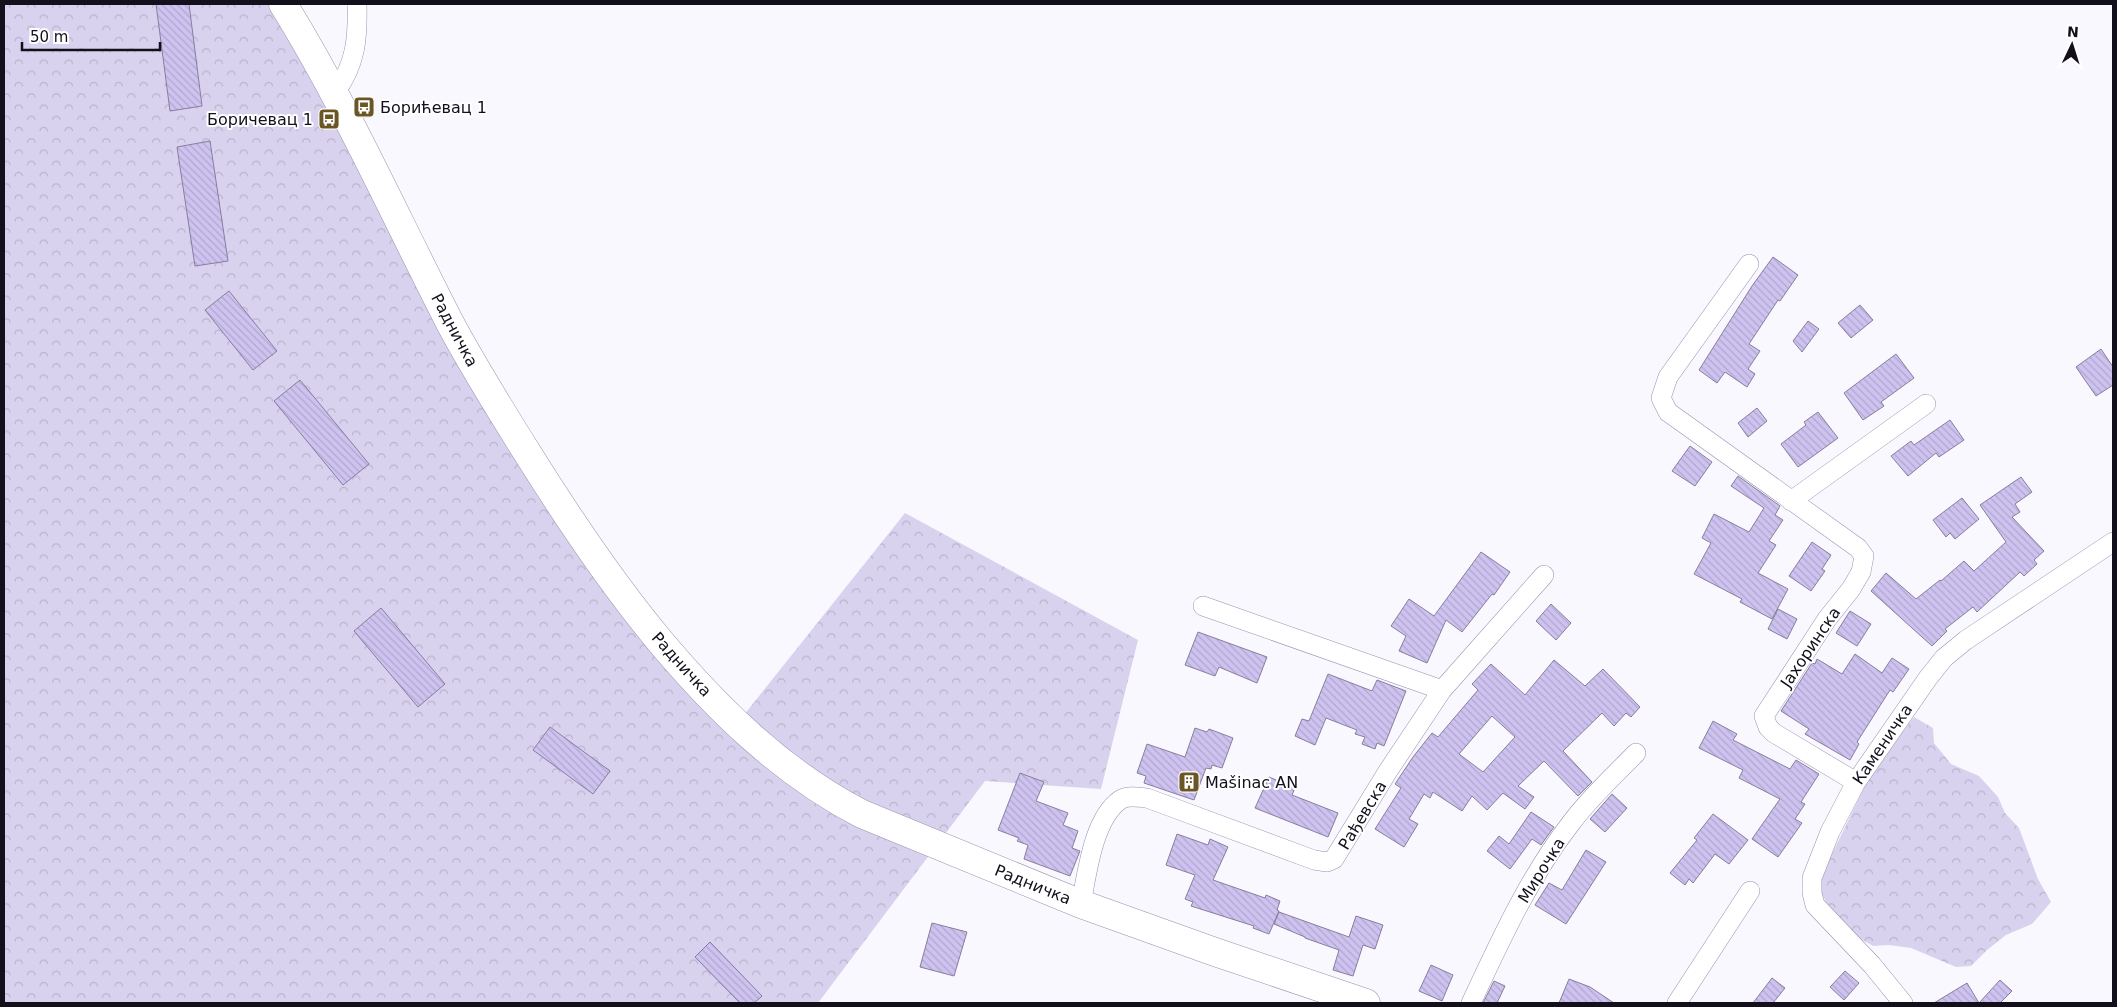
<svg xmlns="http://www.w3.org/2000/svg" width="2117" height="1007" font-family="'DejaVu Sans',sans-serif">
<defs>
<pattern id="forest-crowns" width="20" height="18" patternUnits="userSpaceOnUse" patternTransform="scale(1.25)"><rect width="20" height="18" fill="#d9d2ef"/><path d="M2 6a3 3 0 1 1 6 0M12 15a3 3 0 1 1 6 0" fill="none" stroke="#b9b3cc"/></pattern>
<pattern id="building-back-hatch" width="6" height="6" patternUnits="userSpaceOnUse" patternTransform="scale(1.25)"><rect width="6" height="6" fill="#cec3f0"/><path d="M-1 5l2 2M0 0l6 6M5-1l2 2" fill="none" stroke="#b0a6cd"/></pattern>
</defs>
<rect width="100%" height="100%" fill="#f9f8ff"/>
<path fill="url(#forest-crowns)" d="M4 4H274L423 285 732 730 905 513 1138 640 1101 789 985 781 818 1003H4Z
M1914 717 1933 728 1934 743 1951 764 1979 776 1998 797 2005 813 2019 828 2038 879 2051 902 2032 924 2006 935 1987 950 1971 966 1956 967 1911 948 1889 945 1873 946 1856 936 1826 902 1820 891V879L1871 773Z"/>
<path fill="url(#building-back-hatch)" stroke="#867e9c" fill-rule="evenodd" d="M156 4H189L202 106 170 111Z
M210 141 228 261 195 266 177 147Z
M1773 257 1798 275 1780 301 1778 300 1749 344 1760 351 1748 369 1755 374 1747 387 1725 372 1717 383 1699 370 1752 286Z
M229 291 277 351 253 370 205 310Z
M1860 305 1873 320 1851 338 1838 323Z
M1808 321 1819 329 1802 352 1793 341Z
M2101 349 2113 367V385L2096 396 2076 367Z
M1896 354 1914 378 1881 402 1884 406 1863 420 1844 393Z
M300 380 369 464 343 485 274 401Z
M1757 408 1767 421 1748 437 1738 423Z
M1818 412 1838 438 1798 467 1781 444 1806 425 1804 422Z
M1950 420 1964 440 1939 457 1936 453 1908 476 1891 456 1911 441 1914 445Z
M1690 446 1712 462 1695 486 1672 471Z
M1738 476 1780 506 1775 515 1783 520 1769 541 1776 545 1758 573 1788 589 1772 619 1740 602 1742 599 1694 574 1711 543 1702 538 1714 514 1749 532 1764 508 1731 486Z
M2021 477 2032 492 2015 504 2020 512 2012 517 2044 551 2034 560 2037 564 2024 576 2020 572 1977 612 1973 607 1945 629 1947 631 1932 646 1871 591 1886 573 1916 599 1940 580 1941 581 1964 561 1974 571 2006 542 1980 505Z
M1962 498 1979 519 1955 539 1950 533 1946 537 1933 520Z
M1812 542 1831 555 1822 569 1825 571 1811 591 1789 576Z
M1481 552 1510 572 1494 595 1492 594 1462 632 1446 620 1427 663 1399 651 1406 636 1391 626 1409 599 1434 616Z
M1551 604 1571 623 1556 640 1536 621Z
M381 608 445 684 418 707 354 631Z
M1778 609 1797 619 1787 639 1768 629Z
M1850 611 1871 624 1857 646 1836 633Z
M1198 632 1267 657 1257 683 1219 667 1215 676 1185 665Z
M1855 654 1882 673 1892 658 1909 669 1893 692 1890 690 1857 742 1859 744 1850 760 1805 734 1809 729 1781 711 1812 663 1815 664 1817 659 1842 674Z
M1554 660 1585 686 1603 669 1640 707 1631 717 1626 713 1614 726 1602 713 1563 751 1592 782 1578 796 1544 761 1518 786 1534 797 1525 809 1503 793 1487 810 1472 796 1462 811 1433 792 1430 798 1424 794 1409 819 1418 824 1404 847 1375 829 1401 788 1395 784 1413 757 1432 733 1438 737 1478 690 1472 684 1491 664 1525 695ZM1492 716 1515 737 1483 772 1459 754Z
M1328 674 1372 691 1377 680 1406 691 1384 746 1377 743 1375 749 1362 744 1365 737 1355 734 1357 730 1326 718 1315 745 1295 736 1302 719 1309 721Z
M1713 721 1737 734 1733 740 1790 769 1796 760 1819 774 1801 802 1805 804 1795 819 1802 823 1778 857 1752 839 1780 799 1739 778 1743 770 1699 748Z
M550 727 610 771 593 794 533 750Z
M1195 728 1207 732 1209 729 1233 738 1222 768 1212 765 1211 769 1206 768 1194 800 1144 783 1146 776 1137 773 1147 744 1185 757Z
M1020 773 1044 782 1036 801 1068 813 1063 825 1078 831 1072 848 1080 851 1070 876 1024 859 1028 845 1017 841 1019 838 998 830Z
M1269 777 1295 788 1292 795 1338 813 1328 837 1255 808Z
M1612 794 1627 808 1605 832 1590 819Z
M1531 812 1554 827 1541 845 1532 839 1510 869 1487 851 1499 836 1509 844Z
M1713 814 1748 840 1729 864 1715 854 1693 883 1689 879 1685 885 1670 873 1697 840 1694 838Z
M1177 834 1208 845 1210 839 1228 847 1213 880 1265 898 1266 895 1280 901 1277 910 1279 911 1269 934 1253 928 1254 926 1191 906 1193 902 1185 899 1195 875 1166 865Z
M1586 850 1606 862 1566 924 1535 905 1549 883 1562 890Z
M1279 912 1349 937 1356 916 1383 925 1375 949 1363 945 1353 976 1333 970 1339 950 1305 938V937L1274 924Z
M932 923 967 932 954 976 920 967Z
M710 942 762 996 754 1003H740L695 957Z
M1431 965 1453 975 1442 1001 1419 991Z
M1845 971 1859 983 1844 1000 1830 987Z
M1772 978 1785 988 1773 1003H1753Z
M1569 979 1590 987 1614 1003H1559Z
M2000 980 2012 991 2000 1003H1934L1967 983 1979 1003Z
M1494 981 1505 986 1497 1003H1483Z"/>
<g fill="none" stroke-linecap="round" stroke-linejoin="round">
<g stroke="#9891af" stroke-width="20">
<path id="street" d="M335 92C356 65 358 37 357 4
M1749 264 1668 377 1661 398 1668 412 1858 548 1864 556 1861 572 1851 589 1827 619 1764 716 1768 727 1774 733 1856 782
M1791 501 1926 404
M1203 606 1442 690
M1081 904C1087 874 1093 819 1120 800 1127 795 1138 797 1147 798L1314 860 1327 862 1334 859 1388 771 1442 690 1544 575
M1471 1003C1500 941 1529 877 1571 823 1590 797 1614 776 1636 753
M1677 1003 1750 891
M1903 1003 1872 965 1815 905 1812 893V878L1830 832 1856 782 1928 678 1944 658 1966 640 2113 542"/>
</g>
<g stroke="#9891af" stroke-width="29">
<path id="secondary" d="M283 4C346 106 395 216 450 323 474 368 501 411 528 454 568 518 610 581 659 640 716 708 782 773 862 814L1081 904 1215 952 1366 1003"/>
</g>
<use href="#street" stroke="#fff" stroke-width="19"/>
<use href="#secondary" stroke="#fff" stroke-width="28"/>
</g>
<defs>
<g id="bus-square" transform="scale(1.125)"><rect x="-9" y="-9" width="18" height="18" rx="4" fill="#6a5625" stroke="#fff"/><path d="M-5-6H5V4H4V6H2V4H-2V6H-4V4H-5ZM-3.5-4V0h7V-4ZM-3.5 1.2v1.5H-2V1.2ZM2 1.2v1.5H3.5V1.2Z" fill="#fff"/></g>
<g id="building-square" transform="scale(1.125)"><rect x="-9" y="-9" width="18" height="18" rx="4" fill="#6a5625" stroke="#fff"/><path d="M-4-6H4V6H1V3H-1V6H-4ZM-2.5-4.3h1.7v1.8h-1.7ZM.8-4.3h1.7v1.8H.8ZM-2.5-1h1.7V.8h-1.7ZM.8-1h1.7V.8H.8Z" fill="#fff"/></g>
</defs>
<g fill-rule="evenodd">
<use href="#bus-square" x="364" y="107"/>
<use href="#bus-square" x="329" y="119"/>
<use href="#building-square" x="1189" y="782"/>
</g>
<g text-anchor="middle" stroke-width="4" stroke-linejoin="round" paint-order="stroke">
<g font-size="16" fill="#13101b" stroke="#fff" text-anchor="start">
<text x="380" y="113">Борићевац 1</text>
<text x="313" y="125" text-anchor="end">Боричевац 1</text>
<text x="1205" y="788">Mašinac AN</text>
</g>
<g font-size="16" fill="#13101b" stroke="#fff">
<text transform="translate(455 330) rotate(62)" y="6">Радничка</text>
<text transform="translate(1810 647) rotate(-56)" y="6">Јахоринска</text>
<text transform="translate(682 664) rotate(48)" y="6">Радничка</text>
<text transform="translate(1882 744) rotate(-56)" y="6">Каменичка</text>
<text transform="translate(1362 815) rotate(-59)" y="6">Рађевска</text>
<text transform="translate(1541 870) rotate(-58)" y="6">Мирочка</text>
<text transform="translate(1033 884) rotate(22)" y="6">Радничка</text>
</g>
</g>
<rect width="2117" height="1007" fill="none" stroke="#13101b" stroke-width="10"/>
<g transform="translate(2072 45) rotate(4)" stroke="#ffffff" stroke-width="4" paint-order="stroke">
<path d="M0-4L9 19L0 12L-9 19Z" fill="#13101b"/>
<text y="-8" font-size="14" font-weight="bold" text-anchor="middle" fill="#13101b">N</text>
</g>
<path d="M22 42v8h138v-8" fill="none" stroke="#13101b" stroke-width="2.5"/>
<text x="30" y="42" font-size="15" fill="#13101b" stroke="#ffffff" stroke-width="4" paint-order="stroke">50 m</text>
</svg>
